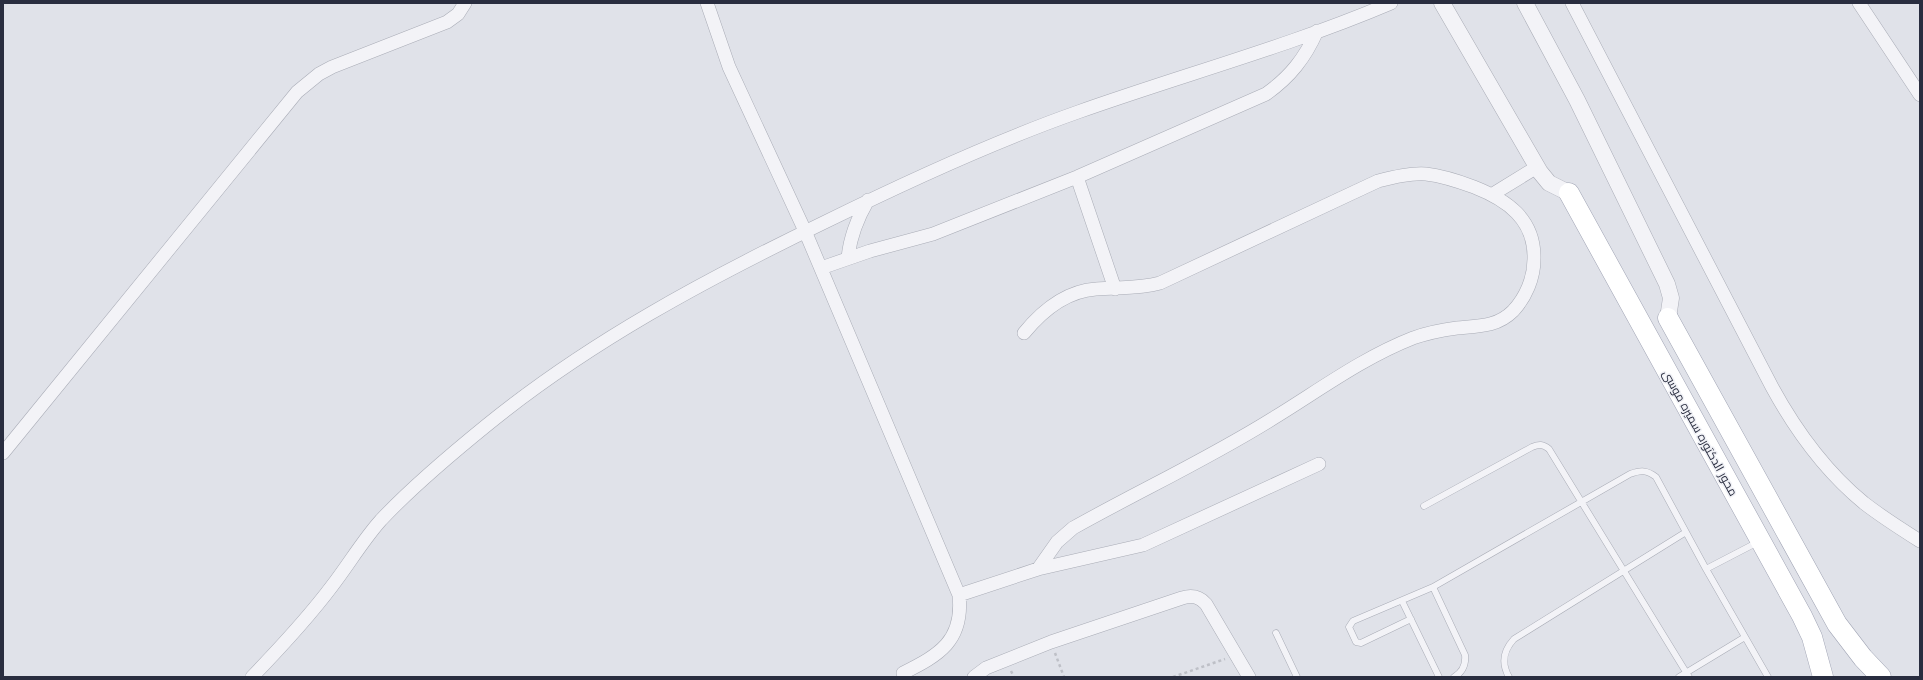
<svg xmlns="http://www.w3.org/2000/svg" width="1923" height="680" font-family="'Varela Round',Cairo,sans-serif">
<rect width="100%" height="100%" fill="#e0e2e9"/>
<g fill="none" stroke-linecap="round" stroke-linejoin="round">
<g stroke="#a9acb6" stroke-width="7">
<path id="service" d="M1424 506 1532 447C1539 444 1543 444 1549 449L1689 677
M1706 569 1758 542
M1433 587 1465 655C1466 665 1463 672 1454 677
M1402 601 1439 677
M1411 619 1361 643 1356 642 1349 627 1353 621 1433 587 1630 474C1641 470 1647 470 1656 477L1706 569 1768 677
M1276 633 1297 677
M1509 677C1501 663 1503 651 1514 639L1686 532
M1679 677 1745 637"/>
</g>
<g stroke="#a9acb6" stroke-width="14">
<path id="minor" d="M707 3 729 67 805 231 959 595C964 641 939 655 903 673
M1572 3 1772 387C1796 431 1825 471 1864 503 1882 517 1901 529 1920 541
M1859 3 1920 95
M1077 177 1115 289
M1493 194 1537 167
M848 258C850 236 857 219 868 200
M821 268 870 251 933 234 1077 177 1266 94C1290 77 1305 58 1317 31
M1024 333C1042 311 1066 291 1096 289 1118 287 1138 289 1160 283L1378 181C1394 177 1410 173 1426 174 1443 176 1458 181 1474 187 1507 200 1535 219 1534 259 1534 278 1526 297 1513 311 1497 327 1478 326 1457 328 1442 330 1427 333 1413 338 1362 358 1318 391 1272 419 1208 459 1139 491 1073 528L1057 542 1038 569
M3 453 297 92 319 74 332 67 447 22 458 14 465 3
M959 595 1038 569 1143 545 1319 464
M252 677C280 648 308 618 332 586 349 564 363 540 381 520 413 486 450 455 487 425 589 342 705 280 823 223 906 182 990 143 1078 112 1182 75 1290 46 1391 3
M974 677 986 668 1051 642 1182 598C1192 595 1199 596 1206 604L1249 677"/>
</g>
<g stroke="#a9acb6" stroke-width="17">
<path id="tertiary" d="M1442 3 1540 172 1549 183 1569 193
M1525 3 1577 100 1667 284 1671 298 1668 318"/>
</g>
<g stroke="#a0a4b4" stroke-width="21">
<path id="primary" d="M1569 193 1802 616 1812 637 1823 677
M1668 318 1837 624 1863 658 1881 677"/>
</g>
<path stroke="#bec0c7" stroke-width="2.5" stroke-dasharray="3 3" stroke-linecap="butt" d="M1055 653 1064 677
M1011 671 1014 677
M1173 677 1225 659"/>
<use href="#service" stroke="#f3f3f7" stroke-width="6"/>
<use href="#minor" stroke="#f3f3f7" stroke-width="13"/>
<use href="#tertiary" stroke="#f3f3f7" stroke-width="16"/>
<use href="#primary" stroke="#fff" stroke-width="20"/>
</g>
<g text-anchor="middle" stroke-width="3" stroke-linejoin="round" paint-order="stroke">
<g font-size="12" fill="#292d3f" stroke="#f0f1f6">
<text transform="translate(1700 433) rotate(61)" y="4">محور الدكتوره سميره موسى</text>
</g>
</g>
<rect width="1923" height="680" fill="none" stroke="#292d3f" stroke-width="8"/>
</svg>
